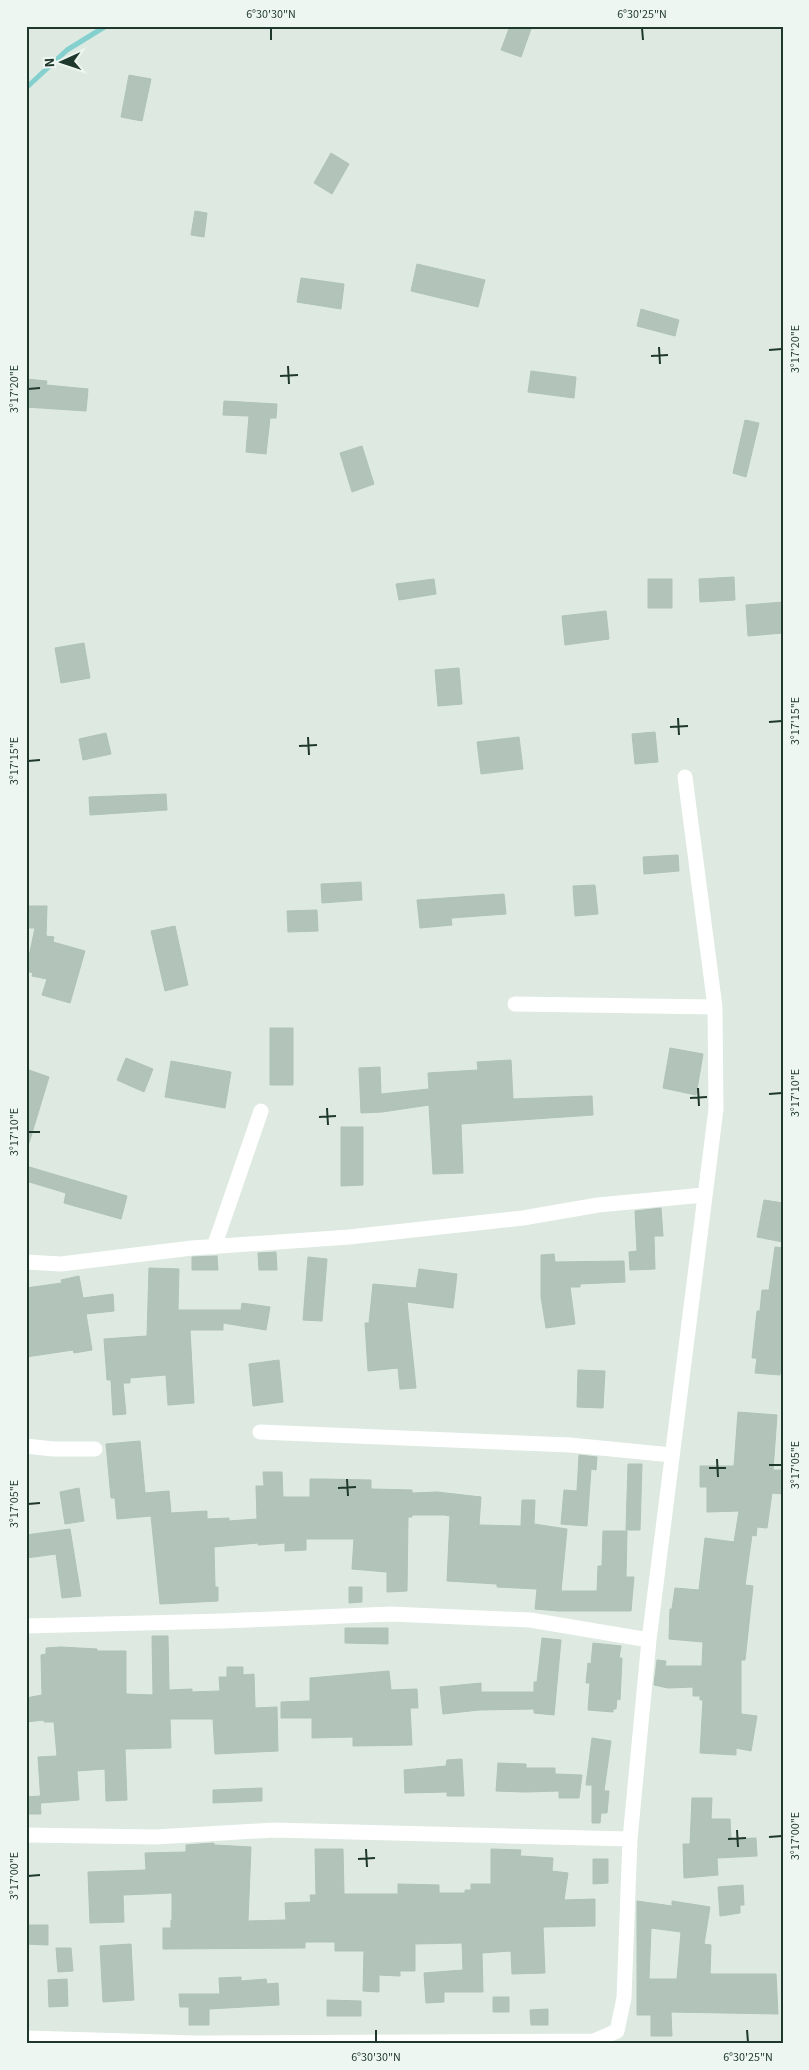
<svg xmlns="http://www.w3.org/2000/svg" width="809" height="2070" font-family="'Source Sans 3',sans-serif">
<rect width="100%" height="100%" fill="#dde9e1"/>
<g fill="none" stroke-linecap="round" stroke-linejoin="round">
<path stroke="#83d0ce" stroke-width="5" d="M26 88 67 50 106 26"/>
</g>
<path fill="#b2c4ba" stroke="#afc3b7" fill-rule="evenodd" d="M510 26H532L521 57 501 50Z
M129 75 151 79 142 121 121 117Z
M331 153 349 164 332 194 314 183Z
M195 211 207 213 204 237 191 235Z
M417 264 485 280 478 307 411 291Z
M301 278 344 284 341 309 297 302Z
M641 309 679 320 675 336 637 326Z
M531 371 576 377 574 398 528 392Z
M26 379 47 381 46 385 88 389 86 411 26 407Z
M224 401 277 404 276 418H270L266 454 246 452 249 416 223 415Z
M745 420 759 423 746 477 733 473Z
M362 446 374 484 352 492 340 453Z
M734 577 735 600 700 602 699 579Z
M434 579 436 594 399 600 396 584Z
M648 579H672V608H648Z
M783 602V633L748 636 746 605Z
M606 611 609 639 565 645 562 616Z
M84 643 90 678 61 683 55 648Z
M459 668 462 704 438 706 435 670Z
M655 732 658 762 635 764 632 734Z
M106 733 111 754 83 760 79 739Z
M519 737 523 769 481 774 477 742Z
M166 794 167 810 90 815 89 797Z
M678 855 679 871 644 874 643 857Z
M361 882 362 900 322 903 321 884Z
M595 885 598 914 575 916 573 886Z
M504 894 506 914 451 918 452 925 420 928 417 900Z
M26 906H47L46 936 54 937 53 942 85 951 70 1003 42 995 47 979 32 976 33 973 26 971 35 928H26Z
M317 910 318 931 288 932 287 911Z
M175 926 188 985 165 991 151 931Z
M270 1028H293V1085H270Z
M670 1048 703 1054 696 1095 663 1088Z
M126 1058 153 1069 144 1092 117 1080Z
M511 1060 513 1099 592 1096 593 1115 461 1124 463 1173 433 1174 429 1105 382 1112 361 1113 359 1068 380 1067 381 1094 429 1089 428 1073 478 1070 477 1062Z
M171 1061 231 1072 225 1108 165 1097Z
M26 1069 49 1077 29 1143H26Z
M341 1127H363V1185L341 1186Z
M26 1166 127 1196 121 1219 64 1203 66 1193 26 1181Z
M764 1200 783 1203V1242L757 1237Z
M661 1208 663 1236H654L655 1269 630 1270 629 1252 637 1251 635 1211Z
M775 1247 783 1248V1350L780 1375 755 1373 757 1358H752L757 1311H760L762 1290H769Z
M276 1252 277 1270H259L258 1253Z
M554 1254 555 1262 624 1261 625 1282 580 1284V1287H570L575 1324 546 1328 541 1297V1255Z
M217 1256 218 1270H192V1257Z
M308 1257 327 1259 322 1321 303 1320Z
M149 1268 179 1269 178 1310H241L242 1303 270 1307 266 1330 223 1323V1330H190L194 1403 168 1405 166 1375 130 1378V1383H123L126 1414 113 1415 111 1380H107L104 1339 147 1336Z
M419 1269 457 1274 453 1308 407 1302 416 1388 400 1389 398 1368 368 1371 365 1323H369L373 1284 416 1288Z
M79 1276 83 1298 113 1294 114 1311 86 1314 92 1350 74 1353 73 1350 26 1357V1288L62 1283 61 1280Z
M279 1360 283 1402 253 1406 249 1364Z
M578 1370 605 1371 603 1408 577 1407Z
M738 1412 777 1415 773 1470H783V1494L772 1493 767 1528 757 1527 756 1536 752 1535 745 1585 753 1586 745 1660H741V1714L757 1716 751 1751 736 1748V1755L700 1753 703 1700H700V1696H693V1687L668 1688 654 1685 657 1660 666 1661 665 1666H702L703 1642 669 1639 670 1609H672L675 1588 699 1590 705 1538 734 1542 739 1511 707 1512V1487H700V1466H734Z
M140 1441 145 1493 169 1491 171 1513 207 1511V1519L229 1518V1521L257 1519 256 1486H264L263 1472H282L283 1497H310V1479H322L371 1480V1489L412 1490V1493L437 1492 481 1497 479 1525 521 1526 522 1500H535L534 1524 567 1529 561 1591H597L598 1566H602L603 1531H627L626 1577H634L631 1611H559L535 1609 537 1589 497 1587V1584L447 1581 450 1516 445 1515H412V1517H408L407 1591 387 1592V1572L352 1569 354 1539H306V1550L285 1551V1543L258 1545V1543L214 1547 215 1587H218V1601L160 1604 151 1516 117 1519 115 1498H111L106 1444Z
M579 1455 597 1457 596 1470 591 1469 587 1526 561 1524 564 1490 577 1491Z
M628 1464H642L640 1530H626Z
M79 1488 84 1521 65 1524 60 1492Z
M70 1529 81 1596 62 1598 56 1554 26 1558V1535Z
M349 1587H362V1602L349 1603Z
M345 1628H388V1644L345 1643Z
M152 1636H168L169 1690 192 1689V1692L220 1691 219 1677H227V1667H243V1675L254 1674 255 1708 277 1707 278 1751 215 1754 213 1719H170L171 1748 125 1749 127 1800 106 1801 105 1769 77 1771 79 1800 41 1803 38 1757 57 1756 54 1722H44V1720L26 1722V1698L42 1695 41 1655 46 1654V1648L61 1647 97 1649V1651H126V1694L153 1695Z
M542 1638 561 1640 554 1715 534 1713V1709L479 1710 443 1714 440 1687 481 1683V1692H534V1682H537Z
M593 1643 621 1646 619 1658H622L620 1700 617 1699 616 1709H613V1712L588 1710 590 1683H586L588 1663 591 1664Z
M389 1671 391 1690 417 1689 418 1708H410L412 1745 353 1746V1737L312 1738V1718H281V1702L310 1701V1678Z
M592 1738 611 1741 604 1791H609L607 1813H601L600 1823H592V1785H586Z
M462 1759 464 1796H447V1792L405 1793 404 1770 446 1766 447 1760Z
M498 1763 526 1764V1768H555V1774L582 1775 579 1798H559V1791L525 1792 496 1791Z
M262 1788V1801L213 1803V1790Z
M40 1796 41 1814H26V1797Z
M692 1798H712L711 1819H730L731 1839 756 1838 757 1856 717 1858 718 1875 684 1878 683 1844H690Z
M214 1843V1845L251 1847 248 1921 286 1920 285 1903 311 1902 310 1895H316L315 1849H343L344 1894H398V1884L439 1885V1893H465V1890H471V1884H491V1849L521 1850 520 1856 553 1858 552 1871 568 1873 564 1900 595 1899V1926L543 1927 545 1973 512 1974 511 1951 482 1953 483 1992H444V2002L426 2003 424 1973 463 1970 462 1943 415 1944V1971H400V1976L379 1975V1992L363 1991 364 1951H335V1942H305V1948L163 1949V1928H171V1920H172V1893L123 1895 124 1922 90 1923 88 1872 146 1870 145 1853 186 1852V1845Z
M593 1859H608V1883L593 1884Z
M743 1885 744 1905H740V1913L720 1916 718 1887Z
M637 1901 672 1906V1901L710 1907 704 1944 711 1945 710 1974H776L778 2014 671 2012 672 2036H651V2015H637ZM651 1928 681 1932 677 1979H649Z
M26 1925H48V1945L26 1944Z
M131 1944 134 2000 103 2002 100 1946Z
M56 1948H71L73 1971 58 1972Z
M241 1977V1981L266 1979 267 1984 278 1983 279 2005 209 2009V2025H189V2007H180L179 1994H220L219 1978Z
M67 1979 68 2006 49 2007 48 1980Z
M493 1997H509V2012H493Z
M327 2000 361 2001V2016H327Z
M548 2009V2025H531L530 2010Z"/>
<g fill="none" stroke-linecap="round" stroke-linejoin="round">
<path stroke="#fff" stroke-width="15" d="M515 1004 715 1007
M214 1247 261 1111
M26 1262 61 1264 192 1248 349 1237 523 1218 598 1205 704 1195
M260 1432 570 1445 672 1455
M26 1446 53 1449H95
M26 1626 223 1621 391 1614 530 1620 649 1640
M26 1835 156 1837 274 1830 630 1839
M26 2038 197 2043 594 2041 617 2031 624 1998 630 1839 649 1640 716 1109 715 1007 685 777"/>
</g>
<path fill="none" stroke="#1f382d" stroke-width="2" d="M271 28V40M642 28 643 40M659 347 660 364M769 350 782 349M651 356 668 355M288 366 289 384M280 376 298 375M28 389 40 388M678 718 679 735M769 722 782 721M670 727 688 726M308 737 309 755M299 746 317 745M28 761 40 760M698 1088 699 1106M769 1094 782 1093M690 1098 707 1097M327 1108 328 1125M319 1117 336 1116M28 1132H40M717 1459 718 1477M769 1465H782M709 1468H726M347 1479 348 1496M338 1488 356 1487M28 1504 40 1503M737 1830 738 1847M769 1837 782 1836M728 1839 746 1838M366 1849 367 1867M358 1859 375 1858M28 1876 40 1875M376 2030V2042M747 2030 748 2042"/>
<rect width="809" height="2070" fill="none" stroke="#edf6f0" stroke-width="55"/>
<g transform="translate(62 62) rotate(267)" stroke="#edf6f0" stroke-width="4" paint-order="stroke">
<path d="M0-4L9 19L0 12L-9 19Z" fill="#1f382d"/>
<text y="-8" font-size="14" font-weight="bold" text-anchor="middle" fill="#1f382d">N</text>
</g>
<rect x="28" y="28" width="754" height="2014" fill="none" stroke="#1f382d" stroke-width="2"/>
<g font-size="12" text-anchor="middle" fill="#1f382d">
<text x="271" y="18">6°30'30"N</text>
<text x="642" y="18">6°30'25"N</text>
<text transform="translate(795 349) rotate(-90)" y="4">3°17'20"E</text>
<text transform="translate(14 389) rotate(-90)" y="4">3°17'20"E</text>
<text transform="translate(795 721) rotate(-90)" y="4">3°17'15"E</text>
<text transform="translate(14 761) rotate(-90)" y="4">3°17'15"E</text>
<text transform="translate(795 1093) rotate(-90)" y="4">3°17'10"E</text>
<text transform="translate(14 1132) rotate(-90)" y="4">3°17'10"E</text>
<text transform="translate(795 1465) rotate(-90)" y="4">3°17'05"E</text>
<text transform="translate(14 1504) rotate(-90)" y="4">3°17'05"E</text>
<text transform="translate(795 1836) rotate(-90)" y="4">3°17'00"E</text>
<text transform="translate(14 1876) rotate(-90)" y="4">3°17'00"E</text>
<text x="376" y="2061">6°30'30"N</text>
<text x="748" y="2061">6°30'25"N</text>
</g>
</svg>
